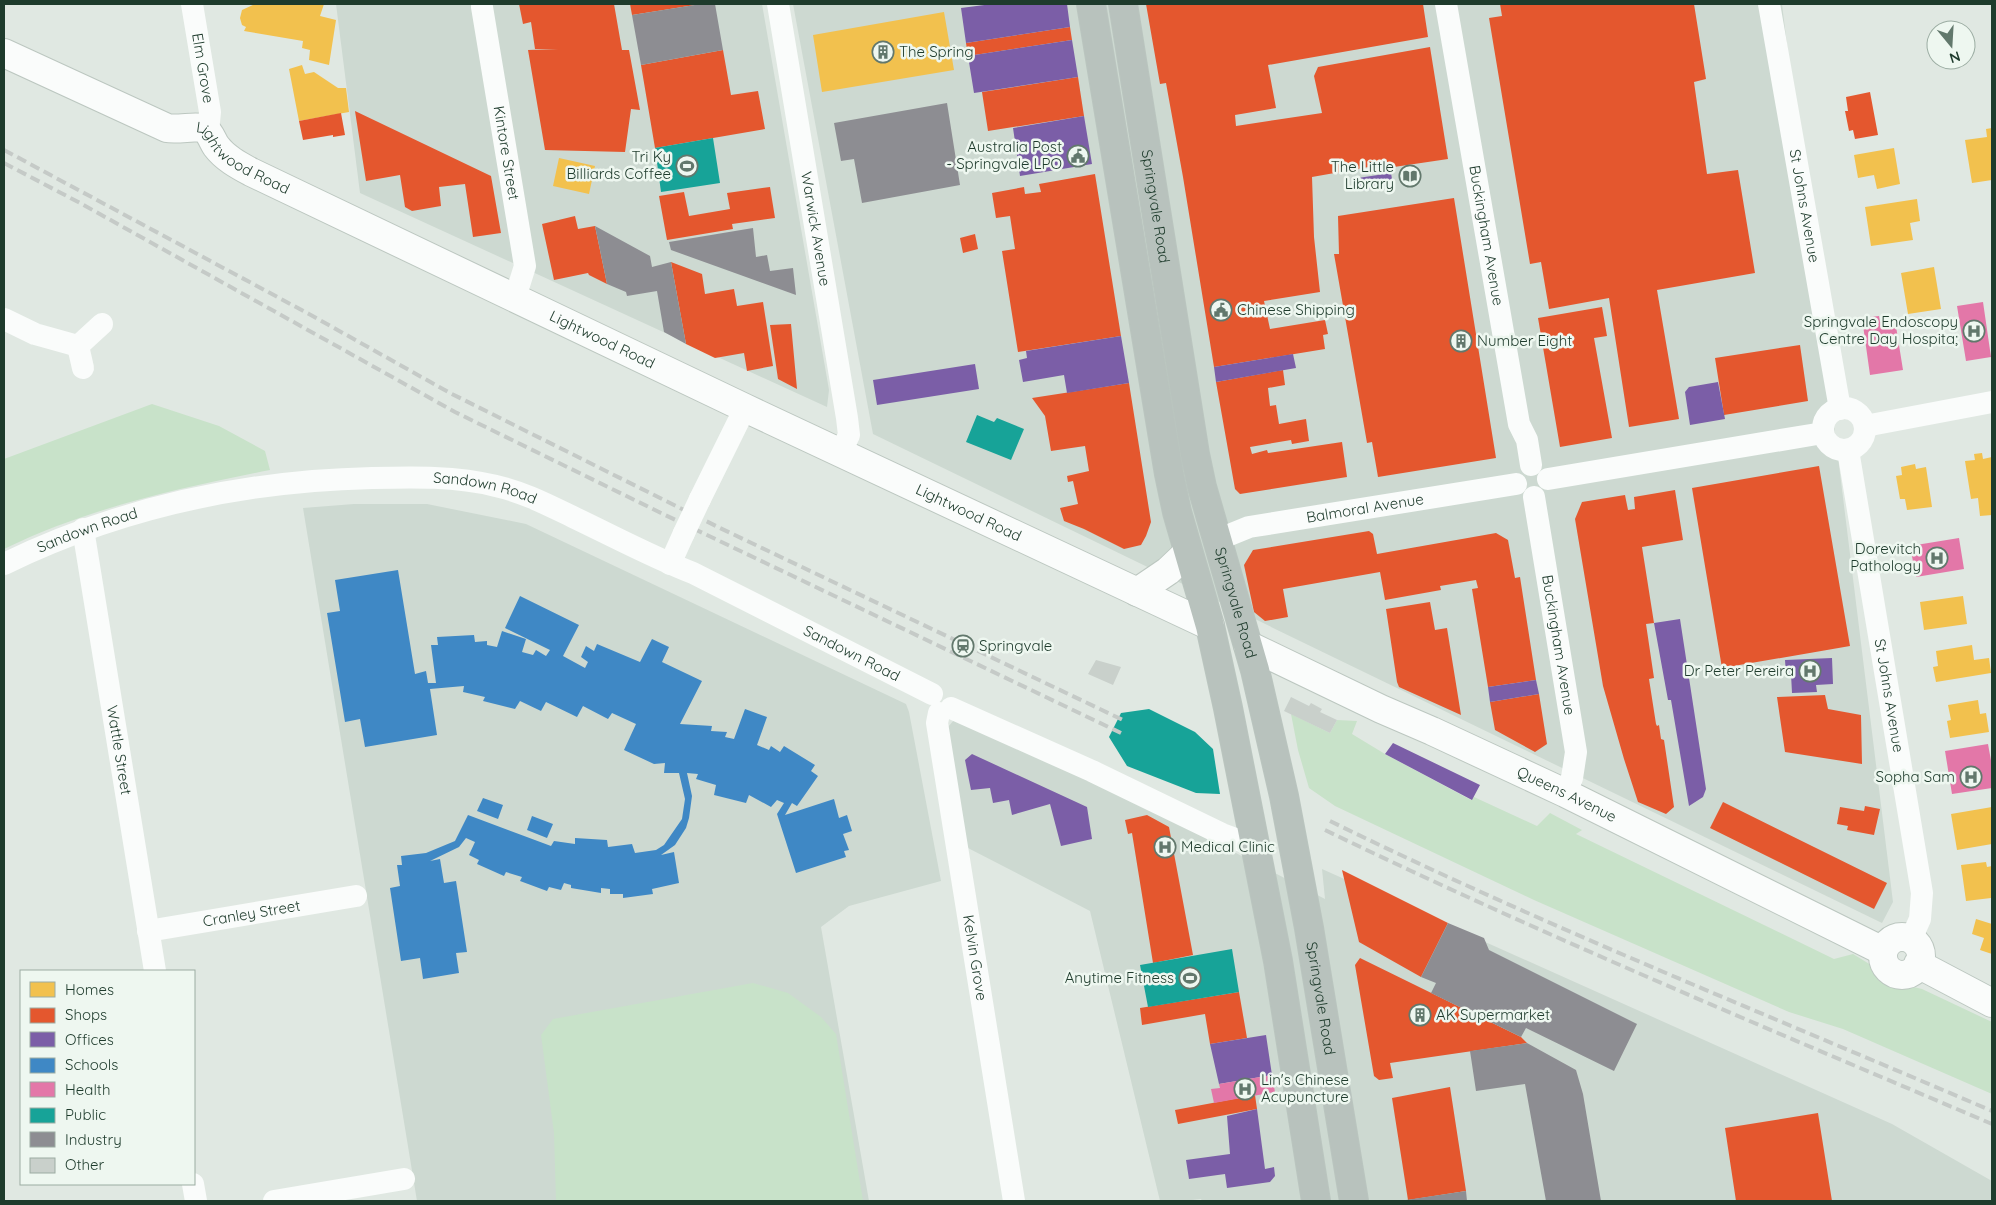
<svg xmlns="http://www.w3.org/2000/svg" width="1996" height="1205" font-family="Quicksand,sans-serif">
<rect width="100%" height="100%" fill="#e0e8e2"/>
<path fill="#cdd9d1" d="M336 4H762L829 390 827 407 360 193Z
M793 4H1782L1893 902 1882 923 873 434Z
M354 504H427L526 524 906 704 909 712 941 881 849 906 821 927 869 1201H417L303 508Z
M954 720 1112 791 1234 852 1325 899 1322 869 1892 1124 1992 1181V1201H1202L1201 1199 1183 1201H1160L1090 911 966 847 948 727Z"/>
<path fill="#c8e2c9" d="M152 404 219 426 265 451 270 470C179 488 88 508 4 549V459Z
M1291 714 1330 733 1337 720 1357 721 1352 734 1385 754 1471 800 1474 797 1537 826 1550 813 1582 830 1576 834 1834 959 1853 954 1871 965 1888 981 1922 989 1992 1022V1094L1843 1029 1789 1012 1534 900 1335 806 1309 788 1298 750Z
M753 983 788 993 821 1017 836 1034 863 1201H556L554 1133 541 1035 553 1019Z"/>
<path fill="#f2c14e" d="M255 4H324L320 16 336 20 329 65 309 60 310 50 302 48 303 41 244 31 246 27 242 25 240 18 242 10Z
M944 12 954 70 822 92 813 35Z
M302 65 305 74 314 72 338 88H346L349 112 299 121 289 69Z
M1992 128V180L1972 183 1965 140 1987 137 1986 129Z
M1894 148 1900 184 1877 189 1874 175 1858 178 1854 155Z
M559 158 595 166 589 194 553 186Z
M1917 199 1920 221 1910 223 1913 240 1871 246 1865 207Z
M1934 267 1941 309 1908 314 1901 273Z
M1982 453 1983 459 1992 457V515L1980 516 1978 498 1971 499 1965 461 1975 460 1974 454Z
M1915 464 1916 469 1926 467 1932 507 1907 510 1905 499H1900L1896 476 1902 475 1901 467Z
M1963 596 1967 624 1924 630 1920 602Z
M1972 645 1974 660 1989 658 1991 673 1936 682 1933 667 1938 666 1936 651Z
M1978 700 1980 714 1986 713 1989 732 1950 738 1947 721 1951 720 1948 705Z
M1992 807V844L1957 850 1951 814Z
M1986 862 1987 867 1992 866 1991 898 1966 901 1961 865Z
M1976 919 1992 924V954L1980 950 1984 938 1972 934Z"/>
<path fill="#e4572e" d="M519 4H614L622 50H629L640 110 631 109 625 152 545 150 528 50 558 49H535L531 22 523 24Z
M630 4H695V5L632 15Z
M1146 4H1423L1428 37 1268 65 1276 108 1235 115 1236 126 1322 113 1314 76 1318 67 1430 47 1448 159 1394 167 1391 163 1312 177 1314 237 1320 292 1264 301 1270 329 1325 320 1328 334 1323 335 1325 349 1214 367 1183 177 1166 83 1160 84Z
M1500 4H1694L1706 79 1694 82 1707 174 1738 170 1755 273 1657 290 1679 419 1629 427 1609 298 1549 309 1541 262 1530 264 1489 18 1502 16Z
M1070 27 1072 40 968 56 966 43Z
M723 50 731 95 758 91 765 129 655 148 641 65Z
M1078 77 1084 116 988 131 982 92Z
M1870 92 1878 135 1855 139 1853 130 1849 131 1845 111H1848L1846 97Z
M355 111 491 176 501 233 473 237 465 184 439 187 441 206 412 211 405 207 400 175 366 181Z
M341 113 345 135 333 137V135L303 140 299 121Z
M1095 174 1121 336 1018 352 1002 251 1015 249 1010 216 996 218 992 193 1024 187 1025 194 1041 192 1039 184Z
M770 187 775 218 732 224 733 229 667 240 659 196 684 192 689 216 730 209 727 193Z
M1454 198 1496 458 1378 477 1372 442 1367 443 1334 254H1339L1338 216Z
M575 216 578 229 595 226 607 284 589 275 588 273 554 280 542 224Z
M975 234 978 249 963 253 960 238Z
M671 262 702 274 705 294 734 289 737 306 763 302 773 366 747 371 744 353 715 358 686 344Z
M1602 307 1607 336 1594 338 1612 438 1560 447 1538 318Z
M791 324 797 389 778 379 770 325Z
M1800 345 1808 401 1724 415 1715 358Z
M1283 370 1285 385 1268 388 1270 406 1276 405 1279 424 1306 419 1309 441 1292 444 1291 440 1250 447 1252 454 1267 450 1268 453 1342 442 1347 477 1240 494 1235 489 1216 382Z
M1129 383 1151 522 1146 536 1141 545 1124 549 1084 529 1064 521 1060 508 1078 504 1073 481 1068 482 1067 476 1089 471 1085 446 1051 451 1045 416 1032 398Z
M1819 466 1850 646 1722 668 1692 488Z
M1675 490 1683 540 1642 547 1654 623 1646 624 1654 678 1649 679 1656 724 1657 726 1659 725 1661 739 1664 740 1674 807 1666 814 1638 802 1624 759 1603 686 1575 519 1582 502 1625 495 1628 510 1635 509 1634 497Z
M1369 531 1373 534 1377 554 1496 533 1508 540 1515 578 1520 577 1536 680 1488 687 1472 589 1478 588 1476 580 1440 586 1441 590 1385 600 1380 572 1283 589 1288 617 1265 621 1254 612 1244 565 1253 550Z
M1430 602 1435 630 1447 628 1461 715 1399 687 1397 682 1386 609Z
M1539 694 1547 744 1535 752 1495 730 1490 702Z
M1825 695 1828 709 1861 715 1862 764 1785 752 1777 697Z
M1723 802 1887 883 1874 909 1710 828Z
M1865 806 1880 809 1874 835 1847 830 1848 826 1837 824 1840 807 1864 811Z
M1147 815 1169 827 1193 955 1153 963 1132 833 1128 834 1125 820Z
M1342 870 1448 923 1421 977 1359 942Z
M1360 958 1521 1037 1527 1043 1390 1063 1393 1078 1379 1080 1374 1076 1355 965Z
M1239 992 1247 1038 1210 1044 1205 1014 1142 1025 1140 1008Z
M1450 1087 1466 1191 1408 1200 1392 1098Z
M1255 1095 1257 1109 1178 1124 1175 1110Z
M1818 1113 1832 1201H1736L1725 1128Z"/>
<path fill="#7b5ea7" d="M992 4H1067L1070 27 966 43 961 8Z
M1072 40 1078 77 974 93 968 56Z
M1084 116 1092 164 1020 176 1013 128Z
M1391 173 1393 185 1360 191 1358 178Z
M1121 336 1129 383 1067 393 1064 375 1023 382 1019 360 1027 358 1026 351Z
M1293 354 1296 368 1216 382 1214 367Z
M975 364 979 389 877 405 873 380Z
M1718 382 1725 419 1690 425 1685 392 1689 387Z
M1680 619 1706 789 1703 797 1689 806 1671 700H1668L1654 623Z
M1832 658 1833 684 1816 685 1817 692 1792 693 1791 674H1786L1785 660Z
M1536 680 1539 694 1490 702 1488 687Z
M1393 743 1480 785 1472 800 1385 754Z
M972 754 1087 807 1092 839 1061 846 1050 804 1012 815 1009 800 993 803 990 788 971 790 965 760Z
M1266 1035 1272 1075 1219 1084 1210 1044Z
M1257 1109 1265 1169 1274 1167 1275 1176 1270 1182 1227 1188 1225 1174 1189 1179 1186 1160 1230 1154 1227 1116Z"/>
<path fill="#3f88c5" d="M398 570 415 674 426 671 428 683H436L431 645H438L437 637 474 635 475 642 487 641V645L497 647 502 631 526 639 522 652 533 655 536 650 546 656 550 650 505 628 520 596 579 625 563 656 585 668 588 662 581 657 586 646 594 651 597 644 640 662 652 639 669 647 662 662 702 681 680 724 712 726 711 731 727 732 725 737 734 739 745 709 767 717 757 745 769 750 771 746 780 752 784 746 815 765 811 771 818 776 797 806 792 803 785 815 834 799 839 818 847 815 852 831 843 834 849 850 844 851 846 857 796 873 777 814 784 803 777 800 771 807 749 795 746 803 714 795 716 785 696 779 698 774 687 773 692 796 689 818 686 828 675 845 661 855 674 852 679 883 652 889 653 894 623 898V894H610V889L601 888V893L571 888V885L564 883 561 890 549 887 547 891 520 881 522 877 506 872 504 876 477 864 479 860 469 855 475 842 466 838 459 847 430 861 440 859 444 883 456 881 467 952 456 953 459 973 423 979 420 958 401 961 390 888 400 886 397 865H402L401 856 426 853 455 841 468 815 551 846 554 841 575 844V838L607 840 608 847 632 844 635 853 656 850 664 845 682 819 685 799 679 773H664L665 763 654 764 624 750 636 724 612 713 608 719 583 706 577 717 546 702 541 711 520 701 515 709 483 701 485 697 463 692 464 686 430 689 437 735 365 747 360 719 345 722 327 613 340 611 335 580Z
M483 798 503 805 498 819 477 811Z
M532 816 553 824 547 838 527 830Z"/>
<path fill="#e377a8" d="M1983 302 1991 357 1966 361 1957 306Z
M1879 316 1880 322 1895 320 1903 370 1870 375 1862 318Z
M1959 538 1964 569 1916 577 1910 546Z
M1988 744 1992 766V788L1952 794 1945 751Z
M1272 1075 1275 1092 1214 1103 1211 1089 1220 1088 1219 1084Z"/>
<path fill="#17a398" d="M713 138 720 183 661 192 655 148Z
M977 415 994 422 997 418 1024 429 1011 460 966 442Z
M1149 709 1195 732 1213 749 1220 794 1196 793 1127 766 1109 737 1121 713Z
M1232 949 1239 992 1148 1007 1140 965Z"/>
<path fill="#8d8d92" d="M701 4H715L723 50 641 65 632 15Z
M947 103 960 185 862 203 854 159 841 161 834 123Z
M595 226 650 256 652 267 671 262 686 344 664 332 657 291 627 296 626 292 607 284Z
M753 228 756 257 767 255 770 271 793 268 796 295 671 250 669 242Z
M1448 923 1484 938 1489 950 1637 1024 1614 1071 1526 1028 1521 1037 1431 993 1436 983 1421 977Z
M1527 1043 1576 1070 1583 1094 1601 1201H1546L1525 1084 1476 1091 1470 1051Z
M1466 1191 1467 1201H1406V1200Z"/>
<path fill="#c9d0cb" d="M1096 660 1121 667 1113 685 1088 674Z
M1291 697 1309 706 1311 703 1322 709 1320 712 1337 720 1330 733 1284 711Z"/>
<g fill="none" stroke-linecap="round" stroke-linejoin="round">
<g stroke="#bcc7c0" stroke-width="30">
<g id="secondary">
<path id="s13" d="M4 53 167 128C176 130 196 126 202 128 210 131 212 140 216 146 225 158 238 165 251 172L745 408 1210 626"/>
<path d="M1137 592 1168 571 1188 552"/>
<path id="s14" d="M1248 645 1381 709 1432 731 1565 793 1883 951"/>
<circle cx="1902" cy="956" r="19"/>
<path d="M1918 964 1992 1003"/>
</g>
</g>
<g stroke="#bac5bf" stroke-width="30">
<g id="highway">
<path d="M1091 4 1169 474 1177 512 1210 626 1228 708 1278 961 1316 1201"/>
<path id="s15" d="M1123 4 1195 454 1202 487 1255 670 1284 796 1309 928 1354 1201"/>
</g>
</g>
<g stroke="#fafcfb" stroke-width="22">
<path id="s1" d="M192 4 210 112 208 132"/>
<path id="s2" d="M778 4 847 418 849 435 841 452"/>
<path id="s3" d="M1446 4 1519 424 1527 440 1531 465"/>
<path id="s4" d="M1769 4 1840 409"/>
<path id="s5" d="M482 7 525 266 515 298"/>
<path d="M4 319 35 334 78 346"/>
<path d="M83 368 78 346 102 324"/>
<circle cx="1844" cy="429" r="21"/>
<path d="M1865 426 1992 402"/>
<path id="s6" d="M1848 450 1922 893 1920 919 1911 939"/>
<path d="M1548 479 1823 433"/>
<path id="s7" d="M1534 497 1576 752 1572 778 1565 793"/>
<path d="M700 499 745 408"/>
<path id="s8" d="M83 529 155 971"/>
<path id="s9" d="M1217 540 1249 527 1516 484"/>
<path id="s10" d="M4 564C121 507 242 481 372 478 413 477 456 476 496 486 523 492 548 505 573 517 613 536 652 557 693 573L932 694"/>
<path d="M670 564 684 533"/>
<path d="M951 708 1092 771 1222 834 1255 846"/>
<path id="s11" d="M939 713 937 723 1014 1201"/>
<path id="s12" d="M148 931 356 896"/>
<path d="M193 1184 196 1201"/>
<path d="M274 1201 404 1179"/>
</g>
<use href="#secondary" stroke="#fafcfb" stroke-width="28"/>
<use href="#highway" stroke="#b8c2bd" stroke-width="28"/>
<path stroke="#c5cac7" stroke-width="4" stroke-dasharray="10 5" stroke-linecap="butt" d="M4 150 309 314 450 393 720 528 1125 721
M4 163 80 203 455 412 661 513 1121 733
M1330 821C1546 927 1771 1016 1992 1111
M1325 830C1544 936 1769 1029 1992 1124"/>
<path stroke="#fafcfb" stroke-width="22" d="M684 533 700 499"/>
</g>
<defs>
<g id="building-ring" transform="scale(1.125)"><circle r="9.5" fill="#eef7f0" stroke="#62786c" stroke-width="1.5"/><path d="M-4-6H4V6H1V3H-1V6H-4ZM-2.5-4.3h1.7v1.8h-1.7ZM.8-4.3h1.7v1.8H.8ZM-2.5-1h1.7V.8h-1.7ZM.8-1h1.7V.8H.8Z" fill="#62786c"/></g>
<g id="civic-ring" transform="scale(1.125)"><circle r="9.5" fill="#eef7f0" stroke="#62786c" stroke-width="1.5"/><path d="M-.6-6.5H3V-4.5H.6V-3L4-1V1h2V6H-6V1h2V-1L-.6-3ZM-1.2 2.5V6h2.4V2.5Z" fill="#62786c"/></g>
<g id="stadium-ring" transform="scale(1.125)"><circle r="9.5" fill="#eef7f0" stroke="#62786c" stroke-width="1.5"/><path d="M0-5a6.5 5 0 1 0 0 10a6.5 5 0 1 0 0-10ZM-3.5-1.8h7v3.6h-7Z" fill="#62786c"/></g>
<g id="library-ring" transform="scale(1.125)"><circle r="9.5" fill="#eef7f0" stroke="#62786c" stroke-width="1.5"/><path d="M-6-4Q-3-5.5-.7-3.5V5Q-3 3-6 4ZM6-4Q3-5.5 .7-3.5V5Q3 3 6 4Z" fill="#62786c"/></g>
<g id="hospital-ring" transform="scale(1.125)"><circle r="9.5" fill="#eef7f0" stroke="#62786c" stroke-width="1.5"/><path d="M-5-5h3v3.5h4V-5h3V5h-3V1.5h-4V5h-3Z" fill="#62786c"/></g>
<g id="station-ring" transform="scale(1.125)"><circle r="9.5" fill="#eef7f0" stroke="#62786c" stroke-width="1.5"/><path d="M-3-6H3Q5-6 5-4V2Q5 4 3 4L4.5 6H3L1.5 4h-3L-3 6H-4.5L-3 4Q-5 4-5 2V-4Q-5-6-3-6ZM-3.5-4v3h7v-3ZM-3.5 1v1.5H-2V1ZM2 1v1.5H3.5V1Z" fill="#62786c"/></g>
</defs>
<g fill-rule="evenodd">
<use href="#building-ring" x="883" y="52"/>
<use href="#civic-ring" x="1078" y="156"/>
<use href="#stadium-ring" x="687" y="166"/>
<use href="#library-ring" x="1410" y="176"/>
<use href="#civic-ring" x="1221" y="310"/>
<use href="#hospital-ring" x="1974" y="331"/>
<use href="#building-ring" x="1461" y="341"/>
<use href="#hospital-ring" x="1937" y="558"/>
<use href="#station-ring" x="963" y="646"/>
<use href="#hospital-ring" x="1810" y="671"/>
<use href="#hospital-ring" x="1971" y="777"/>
<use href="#hospital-ring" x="1165" y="847"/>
<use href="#stadium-ring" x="1190" y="978"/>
<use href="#building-ring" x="1420" y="1015"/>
<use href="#hospital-ring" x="1245" y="1089"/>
</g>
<g text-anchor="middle" stroke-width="5" stroke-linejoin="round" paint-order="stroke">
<g font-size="15" fill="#1e3b2c" stroke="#eef7f0" text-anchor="end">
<text x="899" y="57" text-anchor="start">The Spring</text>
<text x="1062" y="152">Australia Post<tspan x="1062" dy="17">- Springvale LPO</tspan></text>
<text x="671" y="162">Tri Ky<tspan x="671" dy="17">Billiards Coffee</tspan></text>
<text x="1394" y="172">The Little<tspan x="1394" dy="17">Library</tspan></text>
<text x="1237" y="315" text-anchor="start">Chinese Shipping</text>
<text x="1958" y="327">Springvale Endoscopy<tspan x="1958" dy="17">Centre Day Hospita;</tspan></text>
<text x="1477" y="346" text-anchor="start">Number Eight</text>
<text x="1921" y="554">Dorevitch<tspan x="1921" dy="17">Pathology</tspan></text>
<text x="979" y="651" text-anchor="start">Springvale</text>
<text x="1794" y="676">Dr Peter Pereira</text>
<text x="1955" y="782">Sopha Sam</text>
<text x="1181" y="852" text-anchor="start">Medical Clinic</text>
<text x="1174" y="983">Anytime Fitness</text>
<text x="1436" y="1020" text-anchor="start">AK Supermarket</text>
<text x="1261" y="1085" text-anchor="start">Lin's Chinese<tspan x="1261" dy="17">Acupuncture</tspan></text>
</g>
<g font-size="15" fill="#1e3b2c" stroke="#eef7f0">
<text dy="5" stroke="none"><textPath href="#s1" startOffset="65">Elm Grove</textPath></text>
<text dy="5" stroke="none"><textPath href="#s5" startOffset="148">Kintore Street</textPath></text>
<text dy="5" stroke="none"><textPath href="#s13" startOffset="266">Lightwood Road</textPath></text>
<text dy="5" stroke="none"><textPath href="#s4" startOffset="205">St Johns Avenue</textPath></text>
<text dy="5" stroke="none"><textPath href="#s15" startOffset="205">Springvale Road</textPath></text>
<text dy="5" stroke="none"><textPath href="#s2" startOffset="228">Warwick Avenue</textPath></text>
<text dy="5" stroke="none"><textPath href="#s3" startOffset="235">Buckingham Avenue</textPath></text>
<text dy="5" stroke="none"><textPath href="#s13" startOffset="671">Lightwood Road</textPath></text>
<text dy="5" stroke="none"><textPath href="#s10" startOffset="495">Sandown Road</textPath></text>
<text dy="5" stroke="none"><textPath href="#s9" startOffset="152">Balmoral Avenue</textPath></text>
<text dy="5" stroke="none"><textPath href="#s13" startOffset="1076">Lightwood Road</textPath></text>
<text dy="5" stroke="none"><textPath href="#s10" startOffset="90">Sandown Road</textPath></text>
<text dy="5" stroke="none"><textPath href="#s15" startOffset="610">Springvale Road</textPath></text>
<text dy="5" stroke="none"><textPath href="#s7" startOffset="150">Buckingham Avenue</textPath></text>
<text dy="5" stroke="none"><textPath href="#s10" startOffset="899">Sandown Road</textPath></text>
<text dy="5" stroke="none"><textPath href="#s6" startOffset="249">St Johns Avenue</textPath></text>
<text dy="5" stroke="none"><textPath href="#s8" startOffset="224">Wattle Street</textPath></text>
<text dy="5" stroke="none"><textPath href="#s14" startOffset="352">Queens Avenue</textPath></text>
<text dy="5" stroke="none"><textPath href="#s12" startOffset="105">Cranley Street</textPath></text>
<text dy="5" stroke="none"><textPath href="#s11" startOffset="248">Kelvin Grove</textPath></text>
<text dy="5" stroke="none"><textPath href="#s15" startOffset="1015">Springvale Road</textPath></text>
</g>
</g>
<rect width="1996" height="1205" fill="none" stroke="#1e3b2c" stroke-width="10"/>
<rect x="20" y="970" width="175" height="215" fill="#eef7f0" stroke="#9baca2"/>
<rect x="30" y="982" width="25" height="15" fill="#f2c14e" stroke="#9baca2"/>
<text x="65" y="995" font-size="15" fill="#1e3b2c">Homes</text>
<rect x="30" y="1008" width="25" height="15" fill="#e4572e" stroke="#9baca2"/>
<text x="65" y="1020" font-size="15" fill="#1e3b2c">Shops</text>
<rect x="30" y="1032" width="25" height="15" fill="#7b5ea7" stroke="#9baca2"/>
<text x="65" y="1045" font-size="15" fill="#1e3b2c">Offices</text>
<rect x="30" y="1058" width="25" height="15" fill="#3f88c5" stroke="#9baca2"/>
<text x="65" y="1070" font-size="15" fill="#1e3b2c">Schools</text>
<rect x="30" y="1082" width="25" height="15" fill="#e377a8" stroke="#9baca2"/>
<text x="65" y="1095" font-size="15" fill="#1e3b2c">Health</text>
<rect x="30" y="1108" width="25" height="15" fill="#17a398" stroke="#9baca2"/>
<text x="65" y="1120" font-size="15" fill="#1e3b2c">Public</text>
<rect x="30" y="1132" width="25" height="15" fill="#8d8d92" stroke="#9baca2"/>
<text x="65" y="1145" font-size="15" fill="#1e3b2c">Industry</text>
<rect x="30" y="1158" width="25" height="15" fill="#c9d0cb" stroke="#9baca2"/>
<text x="65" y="1170" font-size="15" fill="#1e3b2c">Other</text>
<g transform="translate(1951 45) rotate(162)"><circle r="24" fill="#eef7f0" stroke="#9baca2"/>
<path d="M0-4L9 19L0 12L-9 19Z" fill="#62786c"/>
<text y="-8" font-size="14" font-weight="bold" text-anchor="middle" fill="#1e3b2c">N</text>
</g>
</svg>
